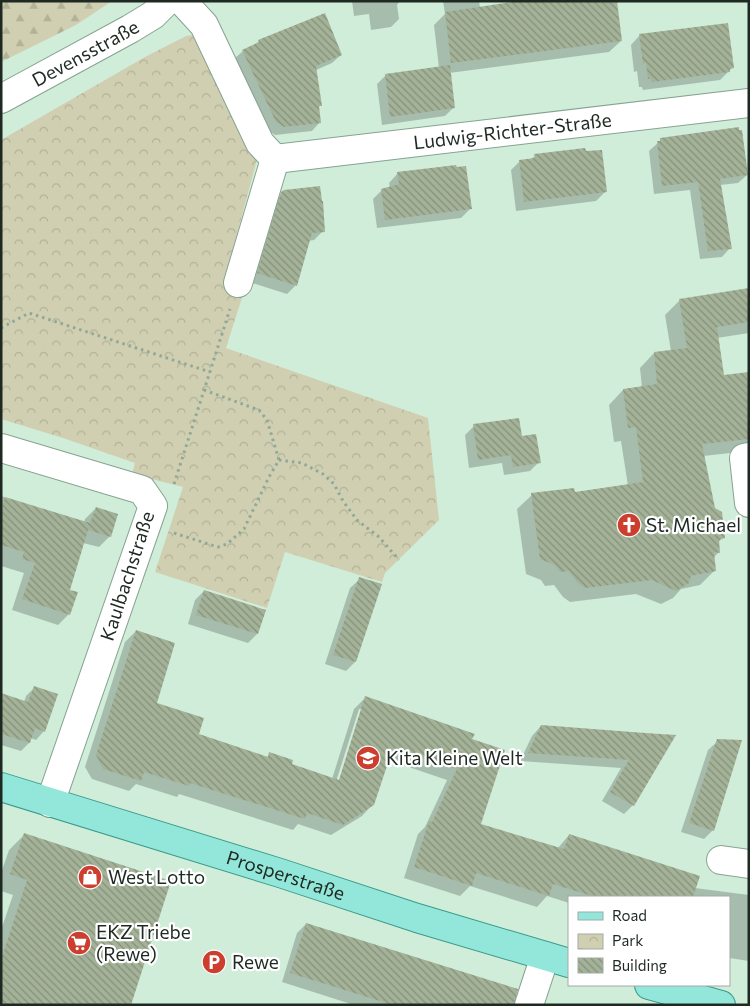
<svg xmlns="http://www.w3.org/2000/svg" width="750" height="1006" font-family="Commissioner,sans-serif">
<defs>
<pattern id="forest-firs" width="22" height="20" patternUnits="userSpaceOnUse" patternTransform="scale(1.25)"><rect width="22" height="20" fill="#d0cfb1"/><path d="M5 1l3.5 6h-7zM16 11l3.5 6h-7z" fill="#b2b298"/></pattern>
<pattern id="park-crowns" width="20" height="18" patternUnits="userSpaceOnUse" patternTransform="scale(1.25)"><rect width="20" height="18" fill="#d0cfb1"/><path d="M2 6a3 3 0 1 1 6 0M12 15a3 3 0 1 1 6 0" fill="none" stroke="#b2b298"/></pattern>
<pattern id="building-back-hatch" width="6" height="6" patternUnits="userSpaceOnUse" patternTransform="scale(1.25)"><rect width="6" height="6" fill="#a4b298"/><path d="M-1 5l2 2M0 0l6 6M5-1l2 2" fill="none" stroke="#85917c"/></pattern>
</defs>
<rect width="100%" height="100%" fill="#d0edd9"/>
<path fill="url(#forest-firs)" d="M1 1H112L76 25 1 62Z"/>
<path fill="url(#park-crowns)" d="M191 35 207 43 258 156 225 278 246 285 226 348 428 418 439 520 385 573 382 582 285 552 267 608 155 572 183 487 132 474 135 463 63 438 1 419V140L145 57 186 36Z"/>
<path fill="#0003" fill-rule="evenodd" d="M352 1H400L397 5 399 19 391 27 371 30 369 14 354 16Z
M443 1H479L480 8 621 41 609 52 449 73 454 107 445 116 382 125 377 84 386 75 439 68 434 25 445 14Z
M324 15 341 55 332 63 316 70 320 106 318 108 320 122 312 131 275 135 268 130 234 59 243 51 255 45 259 41Z
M640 35 732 68 720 80 643 90 642 87H639L637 71 634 72 631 45Z
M661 140 747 175 738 183 720 185 730 248 722 257 700 259 690 190 654 194 649 151Z
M535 156 605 192 596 201 516 211 511 170 520 161 530 160Z
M398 173 470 209 461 218 377 228 373 199 382 190 390 188 389 183Z
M285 191 323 231 314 240 308 241 296 285 287 294 249 282 273 203Z
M749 290V333L717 338 722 376 749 373V451L703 456 714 509 723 537 718 543 719 552 713 558 714 571 700 585 681 589 673 598 661 604 636 594 570 602 563 597 554 585 545 586 541 580 526 574 517 509 532 495 574 494 628 486 621 441 614 442 609 405 623 390 642 388 640 368 654 353 671 351 665 315 680 300Z
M474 426 521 437 539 462 530 471 504 475 502 463 469 468 465 435Z
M1 496 84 523 85 519 96 508 110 536 99 547 83 543 68 590 69 614 58 625 12 610 24 573 1 566Z
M360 579 380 585 355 662 346 671 325 664 350 588Z
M204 591 264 611 257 634 248 643 188 624 195 600Z
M136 631 155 704 198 735 266 758 270 754 290 765 332 779 354 709 365 698 471 739 479 825 558 848 569 835 695 888 749 895V961L729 958V897H569V903L547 896 537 907 470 886 460 896 404 878 418 834 425 827 447 780 388 760 373 804 362 816 331 835 298 824 293 830 179 794 177 797 136 784 129 791 92 779 85 767 125 642ZM359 709H362L338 786 335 785Z
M34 688 44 731 36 740 30 738 29 743 21 751 1 745V695L24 702 26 696Z
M541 726 667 737 633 805 624 814 602 801 621 768 520 761 532 736Z
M718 741 713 830 704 839 681 832 708 750Z
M24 835 130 1005H1V930L13 895 1 891V873L9 850Z
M306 924 513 1005H354L282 982 297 933Z"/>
<path fill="url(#building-back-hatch)" d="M519 1H617L622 41 451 63 445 12Z
M325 13 342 55 316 66 322 106H319L321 123 284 127 276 122 242 50 259 42 258 40Z
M728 23 734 68 730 69V72L652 82 651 78 648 79 646 63 643 64 639 34Z
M450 65 455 108 390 117 385 74Z
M739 127V130H742L748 175 720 179 732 249 708 251 698 182 662 186 657 141H660V138Z
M585 148 586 151 602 150 607 192 524 202 519 160 535 158 534 154Z
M456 165 457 167 466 166 472 209 385 220 381 189 399 184 397 172Z
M320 186 322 201H323L325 232 312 233 297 286 257 273 281 192 284 190Z
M749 288V322L717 327 724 375 749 372V439L702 444 715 508 722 512 725 538 719 540 720 553 714 552 716 571 691 576 689 583 676 591 652 580 585 588 577 582 569 571 560 572 555 565 540 559 531 493 574 488 575 492 643 482 636 427 628 428 623 389 657 384 654 352 687 348 679 299Z
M519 418 522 436 536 434 541 463 513 467 511 455 478 460 473 424Z
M5 497 90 523 96 507 118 514 111 537 88 530 70 590 78 592 70 615 22 599 35 563 22 559 24 552 1 545V510Z
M359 577 382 584 356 662 333 655Z
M204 590 266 610 258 634 196 615Z
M136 630 175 643 157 703 204 718 199 734 268 757 269 752 293 760 292 764 339 780 365 696 475 734 472 739 505 750 481 824 564 849 569 834 700 876 693 897H595L553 884 549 896 476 873 472 886 414 867 429 821 432 822 457 769 393 748 374 805 343 825 307 813 305 819 190 783 189 786 144 772 141 781 103 769 96 755Z
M34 686 58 694 45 732 35 728 30 743 1 734V693L28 702Z
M541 725 645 733 676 735 634 806 610 792 629 760 528 753Z
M717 739 742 740 714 831 689 823Z
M24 833 171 881 131 1005H1V960L27 880 10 874Z
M306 923 518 989 514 1005H393L290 973Z"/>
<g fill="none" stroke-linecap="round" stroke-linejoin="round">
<g stroke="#87a390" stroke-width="30">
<g id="minor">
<path d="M182 1 204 25 260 143 275 159"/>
<path id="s1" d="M1 99 130 29 153 15 167 1"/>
<path id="s2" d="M275 159 749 103"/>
<path d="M238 283 275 159"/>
<path d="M1 448 142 490 153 506 50 803"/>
<path d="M749 457 744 458 749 503"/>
<path d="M721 860 749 864"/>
<path d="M529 1005 545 956"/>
</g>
</g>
<g stroke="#3b9a8a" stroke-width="30">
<g id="major">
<path id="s3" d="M1 787 280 873 417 918 569 963"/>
<path d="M649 985 721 1005"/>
</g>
</g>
<path stroke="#91a898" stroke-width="3" stroke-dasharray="2.5 4" stroke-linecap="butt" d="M1 328 29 313 210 372
M279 460 302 463 323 474 334 484 343 501 357 520 379 537 399 560
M174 484 230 309
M174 533 218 547 227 544 244 529 269 477 279 460 267 420 259 410 204 390"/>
<use href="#minor" stroke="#fff" stroke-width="28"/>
<use href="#major" stroke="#92e7da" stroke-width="28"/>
</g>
<defs>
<g id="church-disc" transform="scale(1.25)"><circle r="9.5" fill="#cc3f2e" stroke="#fff"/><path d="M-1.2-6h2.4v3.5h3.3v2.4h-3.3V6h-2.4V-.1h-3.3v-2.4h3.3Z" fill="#fff"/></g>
<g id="school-disc" transform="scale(1.25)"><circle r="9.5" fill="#cc3f2e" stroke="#fff"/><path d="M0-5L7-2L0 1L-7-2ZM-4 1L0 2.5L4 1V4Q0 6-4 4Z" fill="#fff"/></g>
<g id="shop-disc" transform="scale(1.25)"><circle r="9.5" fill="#cc3f2e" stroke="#fff"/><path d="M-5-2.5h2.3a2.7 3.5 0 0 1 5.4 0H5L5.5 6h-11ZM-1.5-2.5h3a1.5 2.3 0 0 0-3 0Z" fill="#fff"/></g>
<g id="supermarket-disc" transform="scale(1.25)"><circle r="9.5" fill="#cc3f2e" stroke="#fff"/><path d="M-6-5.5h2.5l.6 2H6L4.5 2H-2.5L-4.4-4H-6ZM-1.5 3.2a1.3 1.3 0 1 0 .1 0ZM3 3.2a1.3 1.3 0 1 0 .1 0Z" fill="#fff"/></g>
<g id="parking-disc" transform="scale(1.25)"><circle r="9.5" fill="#cc3f2e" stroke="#fff"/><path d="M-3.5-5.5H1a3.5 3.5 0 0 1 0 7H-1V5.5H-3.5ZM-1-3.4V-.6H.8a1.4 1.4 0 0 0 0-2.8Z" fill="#fff"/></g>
</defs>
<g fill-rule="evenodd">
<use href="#church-disc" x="629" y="525"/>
<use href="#school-disc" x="368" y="758"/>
<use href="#shop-disc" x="90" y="877"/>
<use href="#supermarket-disc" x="79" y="943"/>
<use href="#parking-disc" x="214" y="962"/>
</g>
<g text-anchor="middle" stroke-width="4.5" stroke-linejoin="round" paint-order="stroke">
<g font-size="19" fill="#1e2922" stroke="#fff">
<text dy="7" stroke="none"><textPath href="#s1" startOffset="96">Devensstraße</textPath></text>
<text dy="7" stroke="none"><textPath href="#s2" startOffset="239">Ludwig-Richter-Straße</textPath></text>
<text transform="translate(127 576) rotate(-72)" y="7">Kaulbachstraße</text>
<text dy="7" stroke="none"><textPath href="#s3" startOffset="298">Prosperstraße</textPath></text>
</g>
<g font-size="19" fill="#1e2922" stroke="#fff" text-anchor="start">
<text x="646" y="532">St. Michael</text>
<text x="386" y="765">Kita Kleine Welt</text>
<text x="108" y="884">West Lotto</text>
<text x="96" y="939">EKZ Triebe<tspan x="96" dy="22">(Rewe)</tspan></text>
<text x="232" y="969">Rewe</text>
</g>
</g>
<rect width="750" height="1006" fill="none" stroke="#1e2922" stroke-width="5"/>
<rect x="568" y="896" width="162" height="90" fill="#ffffff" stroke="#a5a9a7"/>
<rect x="578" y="912" width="25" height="8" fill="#92e7da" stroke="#a5a9a7"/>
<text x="612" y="921" font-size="15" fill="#1e2922">Road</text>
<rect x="578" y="934" width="25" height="15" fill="url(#park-crowns)" stroke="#a5a9a7"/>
<text x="612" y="946" font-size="15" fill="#1e2922">Park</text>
<rect x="578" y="958" width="25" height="15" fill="url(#building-back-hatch)" stroke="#a5a9a7"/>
<text x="612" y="971" font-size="15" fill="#1e2922">Building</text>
</svg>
